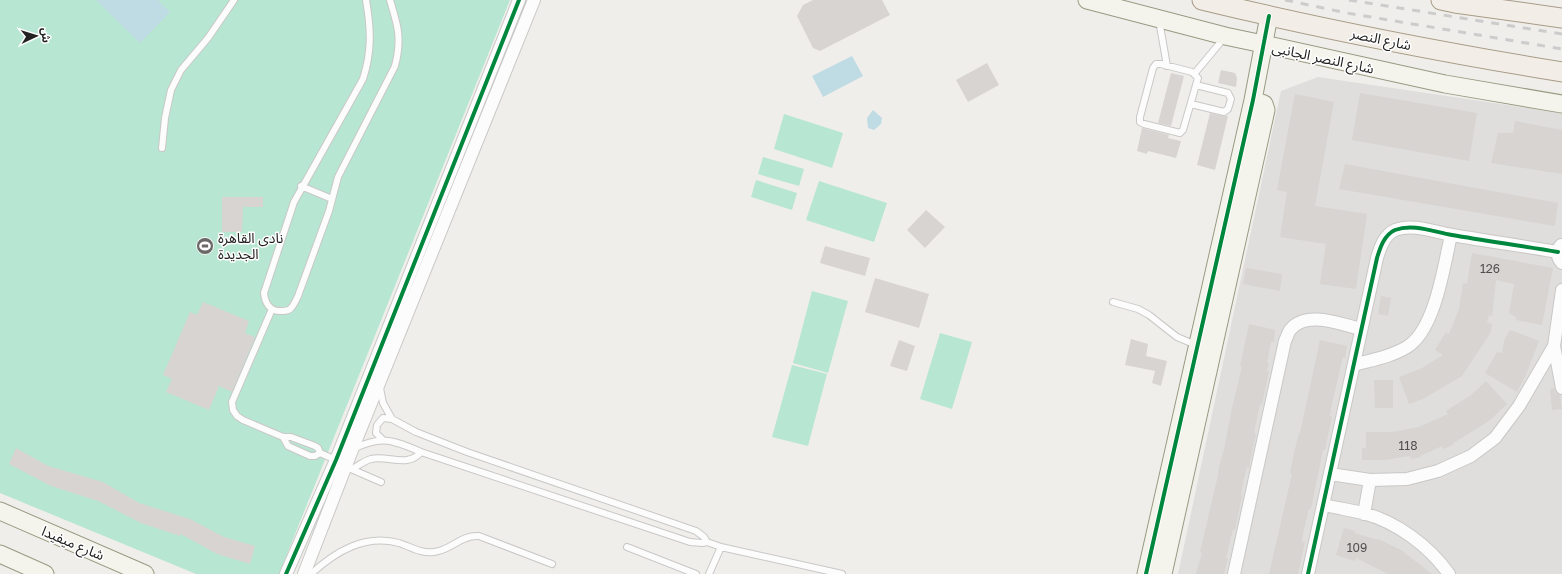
<svg xmlns="http://www.w3.org/2000/svg" width="1562" height="574" font-family="'Golos Text','Noto Sans Arabic',sans-serif">
<rect width="100%" height="100%" fill="#f0eeeb"/>
<path fill="#dfdedc" d="M1318 77 1562 113V574H1178L1281 91Z"/>
<path fill="#b7e6d2" d="M0 0H510L279 574H196L0 493Z
M784 114 843 133 832 168 774 149Z
M763 157 804 169 799 186 758 174Z
M756 180 797 193 792 210 751 197Z
M819 181 887 203 874 242 806 220Z
M812 291 848 301 828 373 793 363Z
M940 333 972 342 952 409 920 399Z
M792 365 827 374 808 446 772 437Z"/>
<path fill="#bfdbe3" d="M96 0H158L170 12 140 43Z
M852 56 863 76 823 97 812 76Z
M873 110 882 118 881 124 874 130 868 128 867 118Z"/>
<path fill="#d7d4d2" d="M813 0H882L890 15 820 51 813 48 797 16 803 5Z
M987 63 999 85 968 102 956 80Z
M1221 70 1235 73 1237 78 1236 87 1218 83Z
M1171 73 1184 76 1171 126 1158 123Z
M1360 93 1477 113 1469 161 1352 140Z
M1295 94 1334 102 1315 206 1367 214 1356 289 1320 284 1326 244 1280 237 1287 192 1277 190Z
M1210 113 1223 116H1228L1215 170 1197 165Z
M1515 121 1562 130V174L1491 163 1498 133H1513Z
M1142 128 1169 135 1168 138 1181 141 1176 158 1148 151 1147 154 1137 151Z
M1345 164 1558 203 1555 226 1339 189Z
M222 197H263V207H243L242 232H222Z
M926 210 945 227 925 248 907 230Z
M825 246 870 258 865 276 820 263Z
M1472 253 1553 268 1542 325 1516 320 1517 318 1509 313 1514 284 1496 280 1492 316 1489 315 1487 322 1492 324 1491 332 1462 376 1423 399 1409 404 1399 377 1422 368 1443 355 1435 350 1446 332 1449 334 1459 309 1463 283 1467 284Z
M1246 268 1282 274 1280 291 1243 284Z
M875 278 929 294 919 328 865 312Z
M1381 296 1391 298 1388 316 1378 314Z
M203 302 249 321 245 333 255 337 232 392 219 386 209 410 166 392 172 379 163 375 190 312 197 315Z
M1249 324 1275 330 1274 342H1271L1267 363H1269L1267 371H1269L1262 405 1260 404 1254 433 1256 434 1251 456 1249 468 1247 467 1242 487 1241 496H1242L1235 530 1233 529 1226 558 1228 559 1224 574H1196L1202 553 1200 552 1219 471 1218 470 1224 449 1232 408 1242 367 1240 366Z
M1510 330 1539 341 1526 375 1517 392 1485 373 1497 352 1502 353 1504 341Z
M1131 339 1148 344 1146 356 1167 361 1161 386 1152 383 1155 371 1125 365Z
M899 340 915 346 907 371 890 366Z
M1320 340 1347 346 1345 358 1343 357 1331 408 1330 416 1332 417 1325 450H1323L1311 509H1309L1303 533 1302 542H1305L1298 574H1269L1292 474 1290 473 1294 453 1299 433H1300Z
M1374 380H1393V408H1375Z
M1486 381 1507 404 1489 421 1452 444 1453 445 1443 449 1442 446 1420 456 1421 457 1411 459 1410 456 1385 460H1362V448H1366V432H1392L1419 427 1448 414 1446 411 1471 395Z
M1554 388 1556 393 1560 395 1562 409 1552 410 1550 389Z
M16 448 48 466 103 482 139 503 190 519 224 537 255 546 250 564 217 554 181 534 180 536 141 523 98 501 51 486 9 464Z
M1344 528 1355 531V533L1378 540V539L1401 550 1432 574H1388L1356 558 1355 561 1336 555Z"/>
<g fill="none" stroke-linecap="round" stroke-linejoin="round">
<g stroke="#c9c8c7" stroke-width="8">
<path id="lane" d="M366 0C371 29 372 51 363 79L294 202 264 293C265 303 270 312 282 311 285 311 289 311 291 308 294 305 296 300 298 296L329 211 338 177 395 66C402 39 398 26 390 0
M1159 20 1167 66
M1156 64H1161L1192 72 1198 78 1183 130 1180 133 1144 124 1140 122V117L1153 68Z
M1195 73 1224 38
M1191 104 1224 112 1228 109 1231 99 1228 93 1196 85
M162 148 165 118 171 90 181 70 208 38 234 0
M301 186 332 199
M1113 302 1138 309 1149 315 1177 337 1196 345
M272 309 232 402 233 410 237 416 243 420 283 437H291L315 446 318 448 320 453 315 456H310L288 446 283 437
M380 388 383 403 392 419 416 432 467 452 696 531 704 537 707 542
M383 440 376 433 377 425 383 418 392 419
M353 449C382 435 393 440 421 452L690 542 702 543 707 542 721 547 842 574
M320 453 336 460
M351 469 381 482
M352 469C358 466 364 461 371 459 388 455 408 468 421 452
M627 547 696 574
M311 574C336 551 365 534 399 543 411 547 422 554 434 552 452 550 460 535 479 536L552 564
M709 574 721 547"/>
</g>
<g stroke="#c9c8c7" stroke-width="14">
<path id="street" d="M1561 245C1556 251 1557 258 1562 263
M1562 290 1554 346 1562 388
M1354 365C1371 360 1391 357 1407 347 1435 330 1444 266 1451 235
M1330 474 1370 480 1407 479 1438 471 1471 456 1495 438 1519 406 1554 346
M1324 505C1337 508 1350 510 1363 513 1397 522 1429 546 1449 574
M1364 514 1370 480
M286 574 336 460 519 0
M304 574 352 450 534 0
M1234 574 1285 341C1287 337 1288 333 1290 330 1306 310 1340 324 1361 329
M1308 574 1377 258C1380 248 1384 235 1395 230 1413 223 1434 232 1452 235 1487 241 1523 246 1558 252"/>
</g>
<g stroke="#999a82" stroke-width="19">
<path id="secondary" d="M1087 0 1225 36 1263 44 1445 84 1562 104
M0 511 145 574
M0 554 45 574
M1146 574 1253 100 1269 16
M1163 574 1266 110 1264 104 1253 100"/>
</g>
<g stroke="#a79c86" stroke-width="21">
<path id="primary" d="M1202 0C1321 29 1441 52 1562 72
M1441 0 1455 3 1562 18"/>
</g>
<use href="#lane" stroke="#fdfcfc" stroke-width="6"/>
<use href="#street" stroke="#fdfcfc" stroke-width="12"/>
<use href="#secondary" stroke="#f4f4ed" stroke-width="17"/>
<use href="#primary" stroke="#f3ede7" stroke-width="19"/>
<path stroke="#ccc" stroke-width="3" stroke-dasharray="8 8" stroke-linecap="butt" d="M1285 0 1347 13 1562 49
M1349 0 1562 34"/>
<g stroke="#fff" stroke-width="6">
<path id="cycleway" d="M286 574 336 460 519 0
M1146 574 1253 100 1269 16
M1308 574 1377 258C1380 248 1384 235 1395 230 1413 223 1434 232 1452 235 1487 241 1523 246 1558 252"/>
</g>
<use href="#cycleway" stroke="#00873e" stroke-width="4"/>
</g>
<defs>
<g id="stadium-disc" transform="scale(0.9)"><circle r="9.5" fill="#6a6968" stroke="#fff"/><path d="M0-5a6.5 5 0 1 0 0 10a6.5 5 0 1 0 0-10ZM-3.5-1.8h7v3.6h-7Z" fill="#fff"/></g>
</defs>
<g fill-rule="evenodd">
<use href="#stadium-disc" x="205" y="246"/>
</g>
<g text-anchor="middle" stroke-width="3" stroke-linejoin="round" paint-order="stroke">
<g font-size="12" fill="#4f4e4e">
<text x="1490" y="273">126</text>
<text x="1408" y="450">118</text>
<text x="1357" y="552">109</text>
</g>
<g font-size="14" fill="#222" stroke="#fff">
<text transform="translate(1381 39) rotate(12)" y="5">شارع النصر</text>
<text transform="translate(1323 58) rotate(12)" y="5">شارع النصر الجانبى</text>
<text transform="translate(73 543) rotate(23)" y="5">شارع ميفيدا</text>
</g>
<g font-size="14" fill="#222" stroke="#fff" text-anchor="start">
<text x="218" y="243">نادى القاهرة<tspan x="218" dy="16">الجديدة</tspan></text>
</g>
</g>
<g transform="translate(36 36) rotate(86)" stroke="#ffffff" stroke-width="3" paint-order="stroke">
<path d="M0-3L7 15L0 10L-7 15Z" fill="#222222"/>
<text y="-6" font-size="11" font-weight="bold" text-anchor="middle" fill="#222222">ش</text>
</g>
</svg>
